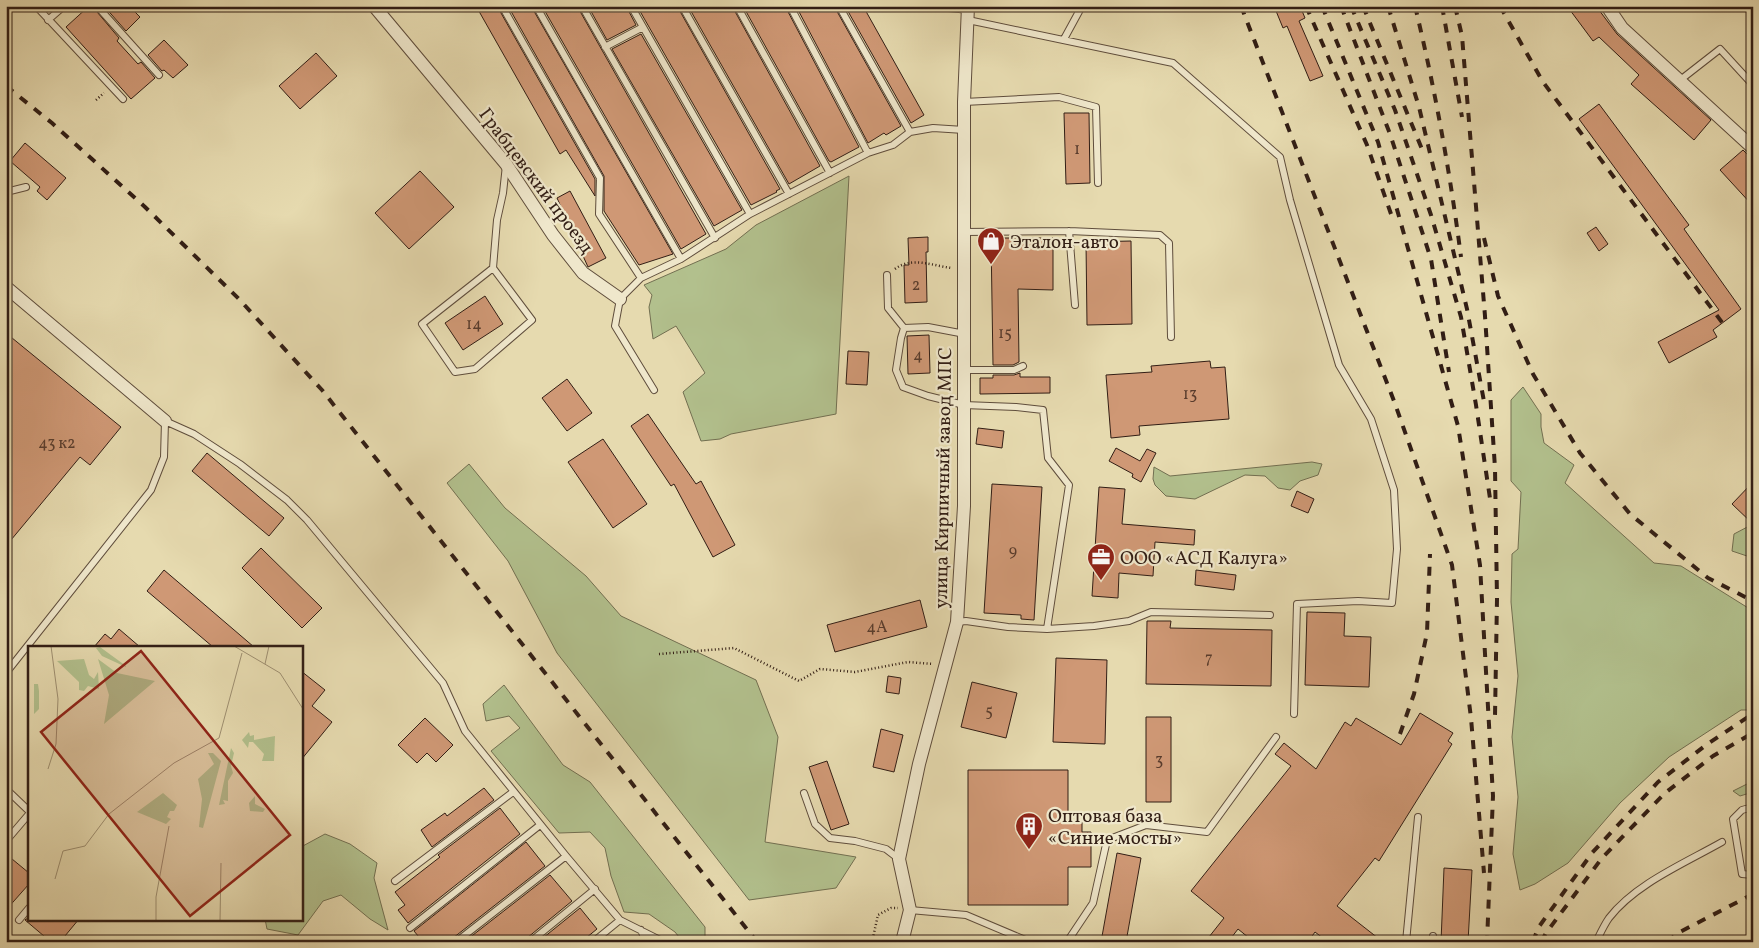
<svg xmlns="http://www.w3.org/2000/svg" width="1759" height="948" font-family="Vollkorn,serif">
<rect width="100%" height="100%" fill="#e6daaf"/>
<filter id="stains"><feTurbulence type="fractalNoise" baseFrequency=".004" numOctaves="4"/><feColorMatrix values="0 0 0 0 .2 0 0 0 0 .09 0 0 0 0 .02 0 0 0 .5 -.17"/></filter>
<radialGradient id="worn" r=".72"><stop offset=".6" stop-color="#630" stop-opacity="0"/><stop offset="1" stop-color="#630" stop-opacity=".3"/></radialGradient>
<path fill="#b2c08d" stroke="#726f51" d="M849 176 836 414 731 434 720 439 701 441 683 392 705 373 676 326 653 339 649 307 652 295 644 285 726 249 756 225Z
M1523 387 1541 414V427L1544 443 1574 465 1565 483 1654 563 1681 566 1753 611V710H1741L1669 757 1620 803 1568 863 1535 884 1520 890 1513 854 1518 797 1512 737 1518 676 1511 602 1512 554 1518 549 1521 492 1511 481V400Z
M1312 462 1322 464 1318 475 1300 481 1290 490 1278 488 1265 476 1245 475 1195 499 1166 496 1155 485 1153 479 1154 467 1170 476Z
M469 464 505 508 586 576 621 616 756 680 778 737 765 842 856 857 836 888 749 900 557 653 508 561 447 483Z
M1753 524V558L1732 551 1734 534Z
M504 685 563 765 590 782 705 927V942H683L675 932 649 914 624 912 611 876 605 848 590 832 559 833 491 751 520 728 509 716 486 721 483 704Z
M1753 781V792L1740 796 1733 791Z
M325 834 350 844 377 863 374 878 388 930 370 919 341 895 323 901 298 935 267 929 265 919H301V847Z"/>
<path fill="#cf9875" stroke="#321e15" d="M89 6H92L119 38 117 41 138 64 141 62 155 78 131 99 66 27Z
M104 6H129L140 17 126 31Z
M476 6H497L595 179V196L566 150 560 154Z
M508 6H531L673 254 639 265 604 211V176Z
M542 6H577L706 234 681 249Z
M588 6H626L636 25 607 40Z
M637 6H677L780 189 776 191 777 192 751 205Z
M688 6H732L820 166 789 184Z
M743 6H785L859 147 831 162 829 161Z
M796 6H834L901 126 886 135 884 133 868 143Z
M845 6H863L924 115 911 123Z
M1274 6H1300L1305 18 1299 21 1323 76 1310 81 1287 26 1283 28Z
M1567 6H1596L1617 34 1711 120 1694 140 1631 84 1639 75 1599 37 1593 41Z
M641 34 742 210 714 226 612 49Z
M164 40 188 65 173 78 164 70 162 71 148 55Z
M316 53 337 76 300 109 279 86Z
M1599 104 1689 225 1684 229 1741 309 1713 330 1717 337 1669 363 1658 342 1719 310 1579 119Z
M1064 113H1089L1090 183 1066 184Z
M25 143 66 178 47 200 37 191 40 187 10 161Z
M1743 150 1753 160V206L1720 170Z
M420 171 454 207 409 249 375 213Z
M570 191 606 258 588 267 557 198Z
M1596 227 1608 244 1599 251 1587 233Z
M928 237V252H926L927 302 905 303 904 265H909L908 238Z
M991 238H1053V290L1018 289 1019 362 1013 365H993Z
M1131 241 1132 324 1087 325 1086 242Z
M485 296 503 324 463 350 445 323Z
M6 333 121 427 90 465 80 457 6 546Z
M929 335 930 373 908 374 907 336Z
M848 351 869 352 867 385 846 384Z
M1210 361 1211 368 1225 367 1229 419 1139 426 1140 435 1111 438 1106 375 1152 372 1151 366Z
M1020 373V377H1050V393L980 394V378H993V375H1014Z
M567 379 592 413 567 431 542 398Z
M648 414 696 484 701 481 735 545 713 557 674 484 671 486 631 426Z
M978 428 1004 431 1002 448 976 444Z
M603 439 647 504 613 528 568 462Z
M1116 448 1140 461 1147 449 1156 453 1141 482 1132 477 1133 474 1109 461Z
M207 453 284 518 269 536 192 471Z
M1753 482V524L1732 504Z
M992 484 1042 487 1034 620 1021 619V615L984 613Z
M1099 487 1125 489 1122 524 1195 530 1194 545 1155 542 1153 576 1119 573 1118 598 1092 596Z
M1297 491 1314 499 1308 513 1291 506Z
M261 548 322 608 302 628 242 568Z
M164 570 254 647H213L147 591Z
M1196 570 1236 575 1234 590 1195 585Z
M920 600 927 627 835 652 827 625Z
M1307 612 1345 613 1344 636 1371 637 1369 687 1305 685Z
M1147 621H1171L1170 628 1272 630 1271 686 1146 684Z
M119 629 140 647H94L105 634 111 639Z
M1056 658 1107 660 1105 744 1053 742Z
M301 671 325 690 312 706 332 722 301 760Z
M888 676 901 678 899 694 886 692Z
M972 682 1017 693 1006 738 961 727Z
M1420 713 1453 733 1448 741 1452 744 1379 861 1375 858 1337 906 1383 942H1328L1315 932 1308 942H1254L1238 929 1228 942H1205L1224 918 1191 891 1291 766 1275 754 1284 743 1316 769 1345 722 1351 726 1356 718 1401 745Z
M1146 717H1171V802H1146Z
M425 718 453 745 436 762 427 753 417 763 398 745Z
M881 729 903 735 894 772 873 767Z
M827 761 849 824 831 830 809 767Z
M968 770H1068V822H1082V832H1091V867H1068V905H968Z
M484 788 494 800 432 847 421 830 445 813 447 816Z
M500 808 520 834 408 923 398 910 405 905 395 892 440 857 438 855Z
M526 842 545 866 453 938 451 942H423L414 931Z
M1117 853 1141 858 1126 942H1101Z
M6 854 29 873V884L6 910Z
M1444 868 1472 870 1468 942H1441Z
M550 875 572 901 527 938 525 942H464Z
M580 908 597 929 581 942H538Z
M26 919H79L60 942H51L25 920Z"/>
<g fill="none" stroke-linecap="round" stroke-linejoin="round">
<g stroke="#5f4d3c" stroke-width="8">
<path id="service" d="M36 6 123 99
M97 6 159 75
M502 6 600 178 599 214 641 278 681 259 750 214 868 153 893 145 910 132 933 128 964 130
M536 6 681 259
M582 6 715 238
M631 6 750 214
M682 6 789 194
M737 6 830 173
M790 6 868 153
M839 6 910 132
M928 6 969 10
M48 20 64 6
M968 20 1173 63 1280 157 1290 200 1339 365 1371 419 1394 490 1397 549 1392 603 1358 601 1297 604 1294 714
M1064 39 1082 6
M605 47 643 27
M1679 81 1720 49 1753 85
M964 102 1059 97 1096 107 1098 183
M6 192 26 187
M1069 231 1075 305
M964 232 1069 231 1160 235 1169 243 1171 337
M493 268 422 324 455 372 475 369 532 320 493 268 497 220 503 193 506 165
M887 275 888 308 904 328
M641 278 620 299 615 326 654 390
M965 334 928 327 904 328 901 338 896 370 903 387 928 396 964 405 1016 407 1043 410 1048 458 1069 485 1047 629
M964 370H1014L1023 366
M957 622 966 621 1008 627 1047 629 1094 626 1129 621 1151 612 1270 615
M6 673 151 490 164 457 165 421 194 434 240 464 287 500 307 520 443 683 465 731 566 856 620 920 664 942
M6 789 29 811
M804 793 815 824 830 838 855 841 886 849 899 859
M1753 807 1742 810 1733 819 1742 874 1753 875
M6 841 29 814
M395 881 513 792
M910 910 966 915 1030 942
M19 920 29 908
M410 928 540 825
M641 930 646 942
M456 942 566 856
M530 942 595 889
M593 942 620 920
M1067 942 1093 903 1107 840 1146 825 1207 832 1276 737
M1406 942 1418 817
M1433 942V936
M1596 942C1600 934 1604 925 1609 918 1635 884 1685 863 1722 842"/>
</g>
<g stroke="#5f4d3c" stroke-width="14">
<path id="minor" d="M374 6 506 164 553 235 583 273 620 299
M1607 6 1622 28 1753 148
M6 287 165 421
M902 942 910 910 899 859 919 764 957 622 964 506V102L968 6"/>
</g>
<path stroke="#321e15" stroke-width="2.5" stroke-dasharray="1 2.5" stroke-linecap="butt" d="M96 100 104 93
M895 269C912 256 933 266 952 268
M659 654 734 648 799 681 820 669 855 672 908 662 933 664
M872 942 878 915 891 908H898"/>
<use href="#service" stroke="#efe7cb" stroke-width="6"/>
<use href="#minor" stroke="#efe7cb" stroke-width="12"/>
<path stroke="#321e15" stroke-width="4" stroke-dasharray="9 9" stroke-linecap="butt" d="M1241 6 1394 401 1452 565 1471 718 1484 873
M1306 6 1367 145 1391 214
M1322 6 1378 142 1458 426 1480 565 1493 796 1487 942
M1341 6 1390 134 1431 259 1449 372
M1351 6 1395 110 1431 215 1461 317 1476 405 1491 505
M1363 6 1424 154
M1388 6 1419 107 1467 309 1485 407
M1415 6C1435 89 1450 172 1461 257
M1442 6 1462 117
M1455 6 1462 36 1485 316 1495 468 1497 599 1495 716
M1500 6 1543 82 1724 325
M1744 6 1753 17
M6 86 52 123 145 207 239 299 322 390 757 942
M1484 238 1498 296 1533 374 1580 453 1630 514 1708 578 1753 601
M1400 734 1414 694 1427 633 1430 554
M1533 942 1538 928 1592 853 1658 782 1706 745 1748 717
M1541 942 1546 933 1602 858 1665 793 1713 756 1753 733
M1667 942 1678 933 1753 894"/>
</g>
<defs>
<g id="shop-pin" transform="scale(1.4375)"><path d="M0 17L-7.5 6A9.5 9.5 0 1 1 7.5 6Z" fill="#8f2418" stroke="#efe7cb"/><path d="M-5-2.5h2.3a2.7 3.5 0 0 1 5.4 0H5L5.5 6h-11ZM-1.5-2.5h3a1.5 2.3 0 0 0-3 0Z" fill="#fff"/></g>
<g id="office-pin" transform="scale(1.4375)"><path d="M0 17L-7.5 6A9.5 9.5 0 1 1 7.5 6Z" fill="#8f2418" stroke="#efe7cb"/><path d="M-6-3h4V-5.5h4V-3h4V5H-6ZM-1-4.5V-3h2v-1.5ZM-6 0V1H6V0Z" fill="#fff"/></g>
<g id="building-pin" transform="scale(1.4375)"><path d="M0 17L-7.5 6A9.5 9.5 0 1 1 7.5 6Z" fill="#8f2418" stroke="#efe7cb"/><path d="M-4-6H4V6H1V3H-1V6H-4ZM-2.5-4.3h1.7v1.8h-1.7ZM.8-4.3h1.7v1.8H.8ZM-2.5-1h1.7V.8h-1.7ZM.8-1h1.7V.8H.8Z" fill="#fff"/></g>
</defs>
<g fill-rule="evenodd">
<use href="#shop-pin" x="991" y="241"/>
<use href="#office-pin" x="1101" y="557"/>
<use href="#building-pin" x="1029" y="826"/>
</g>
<g text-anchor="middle" stroke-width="4.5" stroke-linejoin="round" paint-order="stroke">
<g font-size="16" fill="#593c2d">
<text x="1077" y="154">1</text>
<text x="916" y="290">2</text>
<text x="474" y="329">14</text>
<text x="1005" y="338">15</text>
<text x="918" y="360">4</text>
<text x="1190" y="399">13</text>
<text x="57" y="448">43 к2</text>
<text x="1013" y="556">9</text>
<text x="877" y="632">4А</text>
<text x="1209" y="663">7</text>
<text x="989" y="716">5</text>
<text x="1159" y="765">3</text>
</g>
<g font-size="19" fill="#321e15" stroke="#efe7cb">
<text transform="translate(537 180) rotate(53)" y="7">Грабцевский проезд</text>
<text transform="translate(942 478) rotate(-89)" y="7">улица Кирпичный завод МПС</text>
</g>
<g font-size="19" fill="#321e15" stroke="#efe7cb" text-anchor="start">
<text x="1010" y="248">Эталон-авто</text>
<text x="1120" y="564">ООО «АСД Калуга»</text>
<text x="1048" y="822">Оптовая база<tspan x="1048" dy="22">«Синие мосты»</tspan></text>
</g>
</g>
<g transform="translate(28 646)">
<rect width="275" height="275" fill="#e6daaf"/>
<path d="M72 1 98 20V21L74 10 68 2ZM56 13 61 29 66 33 70 26 71 43 60 40 56 45 51 44V36L29 15ZM70 13 89 27 127 35 76 78 81 49ZM6 38H10L11 45V63L6 68ZM221 86 222 90 226 89V94L247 90 246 115H234L236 108 225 96H221L220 102 214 94ZM203 102 206 107 203 120 205 127 200 135V155L195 154 197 158 191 159ZM180 107H185L193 115 175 182 171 181 174 153 170 133 186 118ZM135 147 149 159 146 165H142L139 171 143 173 138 178 109 166ZM227 150V158L237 163 235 166 222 165 221 157Z" fill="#b2c08d"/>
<path fill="none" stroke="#9e8f71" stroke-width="1" d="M206 0 252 27 275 63M237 18 241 0M20 123 28 98 30 53 23 0M27 233 35 205 57 200 81 168 146 117 191 92 214 7M128 275V251L141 180M192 275 193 217"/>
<path fill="#8f2418" fill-opacity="0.15" stroke="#8f2418" stroke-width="2.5" d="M113 5 262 189 162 270 13 86Z"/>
<rect width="275" height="275" fill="none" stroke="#321e15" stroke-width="2.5"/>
</g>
<rect width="1759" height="948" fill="none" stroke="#e6daaf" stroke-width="25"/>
<rect x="8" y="8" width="1744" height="933" fill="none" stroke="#321e15" stroke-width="2.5"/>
<rect x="12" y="12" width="1734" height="923" fill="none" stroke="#321e15"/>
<rect width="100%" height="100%" filter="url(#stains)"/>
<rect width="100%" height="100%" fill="url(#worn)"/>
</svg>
